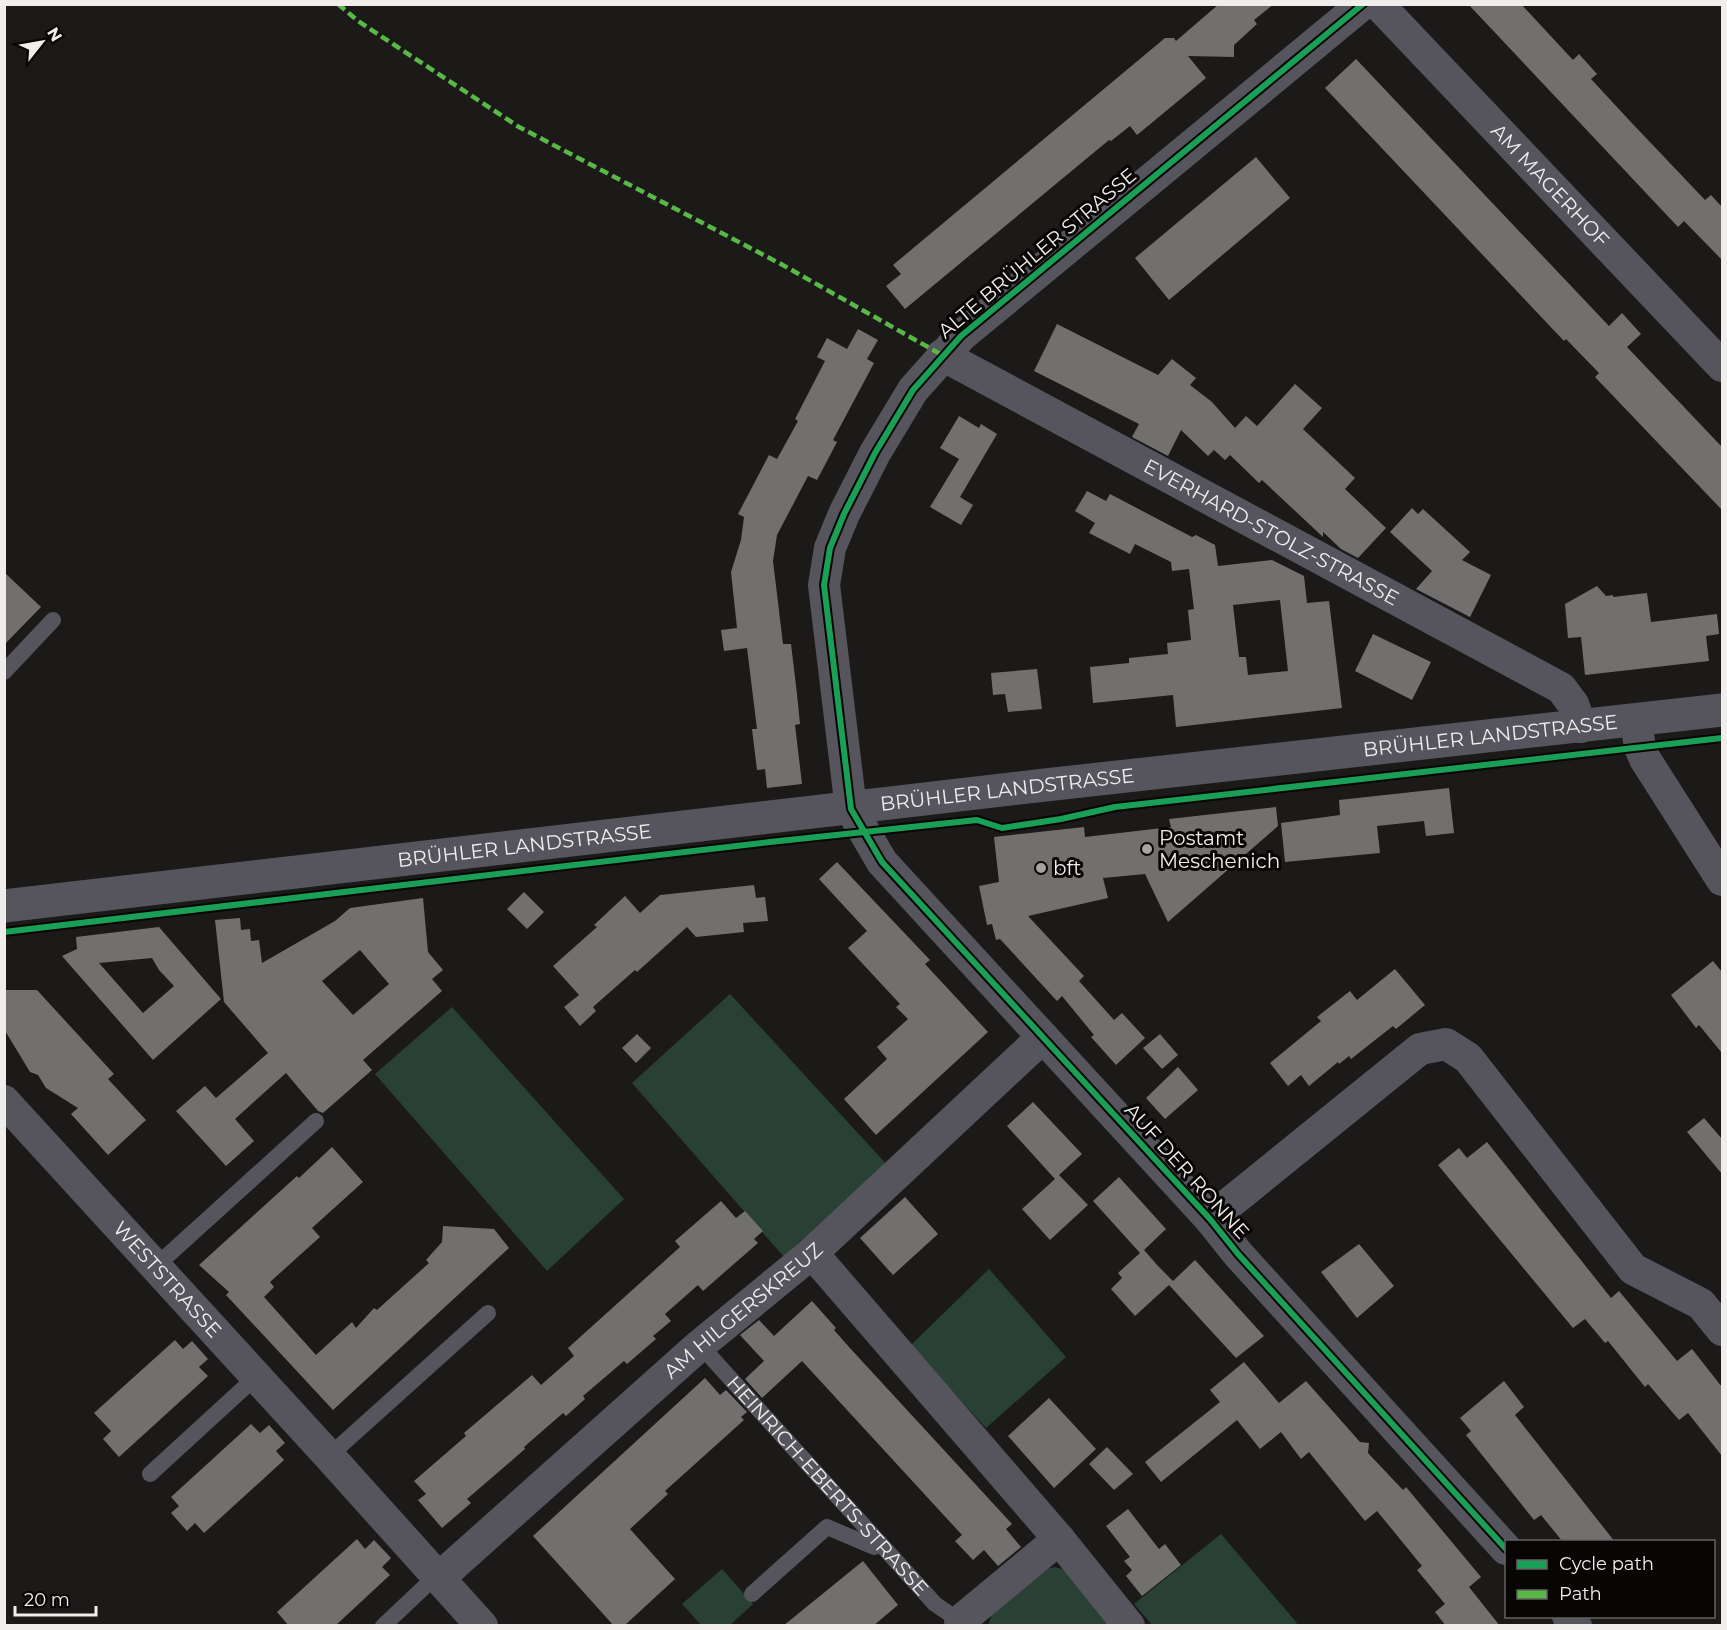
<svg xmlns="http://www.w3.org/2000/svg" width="1727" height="1630" font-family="Montserrat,sans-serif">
<rect width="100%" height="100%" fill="#1c1a19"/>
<path fill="#294135" d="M730 994 890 1168 784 1257 632 1083Z
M452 1007 624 1199 547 1271 375 1074Z
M989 1269 1066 1357 986 1428 910 1346Z
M1221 1534 1297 1623 1294 1626 1152 1625 1134 1604Z
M1055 1567 1064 1570 1108 1625 988 1626 992 1613 1046 1569Z
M722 1569 753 1604 729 1626 701 1625 682 1604Z"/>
<path fill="#72706f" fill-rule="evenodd" d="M1219 4H1274L1254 20 1257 24 1234 45V57L1188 56 1206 78 1137 135 1130 126 1111 141 1109 140 905 309 886 286 901 274 893 265 1165 38H1174L1176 41Z
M1468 4H1521L1573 60 1579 54 1597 74 1591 79 1629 120 1705 200 1711 195 1722 207V260L1684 221 1678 227Z
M1356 59 1609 326 1622 313 1641 334 1627 347 1722 447V510L1595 377 1599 373 1566 339 1564 341 1325 88Z
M1256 157 1290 198 1169 300 1135 258Z
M1057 324 1158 375 1172 359 1196 378 1190 385 1212 402 1235 428 1246 416 1257 426 1295 384 1322 408 1303 429 1355 478 1345 489 1386 528 1358 558 1341 549 1323 532V537L1262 480 1259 483 1230 455 1225 460 1214 450 1208 456 1181 430 1168 456 1132 437 1139 424 1034 371Z
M858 329 878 340 867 359 874 363 833 440 837 442 817 480 808 476 777 535 773 561 783 644H791L797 694 800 724 795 725 802 784 767 788 765 769 757 770 752 729H757L747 648 724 651 721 630 737 628 731 572 741 540 744 517 738 514 769 455 777 459 798 421 795 419 825 361 817 357 827 338 847 349Z
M959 416 979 428 981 424 997 434 960 497 973 505 961 525 930 507 959 459 940 448Z
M1087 491 1106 501 1110 494 1192 537 1196 535 1215 545 1218 566 1272 560 1304 576 1307 603 1329 601 1342 708 1176 727 1173 695 1093 703 1090 667 1129 663V658L1168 654 1167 643 1191 640 1188 610 1194 609 1189 569 1172 571 1171 562 1135 544 1130 554 1089 533 1095 523 1075 511ZM1280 600 1288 671 1248 675 1246 657H1239L1233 605Z
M1412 508 1418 514 1423 509 1470 552 1462 560 1491 575 1470 617 1416 589 1432 571 1390 532Z
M4 572 41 607 4 645Z
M1597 586 1606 596 1613 595V597L1647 593 1651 622 1717 614 1719 634 1706 636 1709 661 1585 675 1581 637 1568 638 1565 604Z
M1373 634 1431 662 1412 700 1355 671Z
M1037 669 1042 709 1008 712 1005 694 993 695 991 673Z
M1449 788 1454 833 1426 836 1424 821 1377 826 1380 853 1285 862 1281 823 1340 815 1339 800Z
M1276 807 1278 826 1168 922 1145 874 1103 878 1108 898 1028 916 1084 976 1079 981 1114 1020 1122 1013 1145 1038 1116 1065 1091 1037 1094 1035 1062 996 1057 1001 1000 939 996 940 992 924 987 925 979 886 999 882 994 837 1084 827 1085 837 1171 827 1169 819Z
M837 862 930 960 925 964 988 1032 876 1135 844 1099 887 1059 877 1047 908 1019 896 1007 900 1004 848 948 867 931 819 879Z
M754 885 756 898 765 897 768 921 743 923 744 932 696 937 687 927 637 972 635 970 593 1007 596 1011 580 1026 564 1007 579 995 553 966 597 927 594 925 625 896 640 913 660 895Z
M524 892 544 912 527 929 507 909Z
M423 898 428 952 443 970 432 979 442 991 363 1060 372 1070 323 1113 318 1111 286 1073 235 1119 254 1141 226 1166 176 1111 205 1086 216 1098 268 1053 224 1002 215 920 240 918 241 930 250 929 251 941 259 940 262 963 335 921 350 908ZM360 950 389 984 353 1015 322 981Z
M159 927 221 999 153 1060 62 956 77 949 76 937ZM152 958 159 970 174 986 143 1013 99 963Z
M1713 961 1722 972V1053L1699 1025 1696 1028 1671 995Z
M1395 969 1425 1005 1396 1029 1393 1026 1351 1059 1349 1056 1339 1064 1338 1062 1309 1086 1301 1075 1288 1086 1270 1063 1321 1021 1317 1017 1350 991 1357 1000Z
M4 990H37L114 1074 108 1079 146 1120 108 1155 71 1114 78 1108 46 1088 38 1075 30 1072 4 1029Z
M637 1034 651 1048 636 1063 622 1048Z
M1160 1034 1178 1055 1162 1069 1143 1048Z
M1178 1067 1198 1090 1165 1119 1146 1098Z
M1033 1102 1082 1154 1059 1175 1088 1205 1050 1240 1022 1209 1055 1179 1007 1126Z
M1704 1118 1722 1139V1174L1687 1132Z
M1487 1142 1611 1298 1619 1291 1677 1361 1692 1349 1722 1387V1456L1688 1413 1679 1420 1648 1384 1645 1387 1608 1341 1605 1343 1585 1319 1573 1328 1438 1165 1459 1148 1467 1158Z
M332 1147 363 1182 312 1228 320 1237 270 1282 274 1287 264 1297 316 1355 352 1322 356 1328 374 1308 377 1310 429 1263 426 1260 442 1242 443 1226 494 1229 509 1248 333 1410 226 1295 229 1292 199 1265 297 1176 299 1178Z
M1119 1177 1166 1229 1144 1250 1158 1266 1173 1281 1195 1260 1264 1336 1236 1358 1169 1285 1135 1316 1111 1289 1122 1278 1118 1273 1140 1253 1093 1201Z
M905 1197 938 1234 893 1275 860 1238Z
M721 1201 736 1218 745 1211 763 1231 754 1239 758 1243 703 1291 698 1285 665 1314 671 1321 653 1336 656 1339 627 1364 624 1361 583 1396 585 1399 566 1416 563 1413 524 1447 525 1449 467 1499 471 1503 442 1528 418 1500 426 1494 414 1481 466 1436 464 1433 532 1375 541 1385 574 1356 568 1348 680 1247 675 1241Z
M1359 1244 1394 1286 1357 1318 1321 1272Z
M812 1301 836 1328 834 1330 849 1347 1012 1524 1006 1529 1021 1547 998 1566 984 1550 973 1560 955 1541 962 1535 802 1361 762 1398 745 1379 764 1361 740 1335 759 1320 774 1336Z
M175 1340 183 1349 192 1341 208 1359 199 1367 208 1376 119 1457 103 1439 111 1431 94 1413Z
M1244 1362 1279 1403 1306 1381 1360 1442 1369 1443 1368 1453 1403 1490 1406 1487 1481 1577 1469 1587 1500 1626H1446L1435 1612 1445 1604 1417 1570 1422 1566 1377 1511 1365 1521 1309 1452 1301 1459 1281 1432 1260 1449 1237 1420 1161 1482 1145 1462 1220 1402 1210 1390Z
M705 1378 720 1395 726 1390 747 1412 741 1417 744 1420 665 1491 668 1494 630 1529 675 1579 624 1626H614L533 1536Z
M1504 1381 1524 1407 1515 1415 1615 1542H1563L1541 1515 1534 1520 1466 1435 1471 1431 1460 1418Z
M1049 1398 1096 1449 1054 1488 1008 1436Z
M251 1424 260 1433 269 1425 285 1443 276 1451 284 1460 204 1533 195 1523 187 1531 171 1513 179 1506 171 1497Z
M1107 1447 1133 1474 1114 1490 1089 1464Z
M1128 1509 1159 1549 1165 1544 1181 1565 1142 1596 1126 1576 1132 1570 1124 1561 1130 1557 1106 1526Z
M357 1539 365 1549 374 1540 391 1558 382 1567 390 1575 335 1626H289L277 1612Z
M863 1561 898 1605 873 1626H783Z"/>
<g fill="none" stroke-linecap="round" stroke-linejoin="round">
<g stroke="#56555d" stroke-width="16">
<path d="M4 672 53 620"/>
<path d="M156 1266 316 1121"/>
<path id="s1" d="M700 1345 935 1604 960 1621"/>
<path d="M329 1456 488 1313"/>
<path d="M150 1474 257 1376"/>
<path d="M752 1594 827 1527 874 1547 880 1543"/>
<path d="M383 1626 436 1576"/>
</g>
<g stroke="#56555d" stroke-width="32">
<path d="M1363 4 961 336 913 390 875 453 844 514 830 548 824 585 851 809 882 862 1210 1219 1238 1254 1506 1549"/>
<path id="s2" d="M1378 4 1722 366"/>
<path id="s3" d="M942 355 1561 688 1573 704 1581 727"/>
<path d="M1636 721 1640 747 1645 759 1722 880"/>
<path id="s4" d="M4 1101 329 1456 482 1626"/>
<path d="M1210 1219 1420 1049 1446 1044 1468 1058 1633 1269 1701 1304 1722 1330"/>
<path d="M812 1253 1059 1539 1129 1626"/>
<path id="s5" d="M439 1578 700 1345 812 1253 1043 1037"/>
<path d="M1568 1616 1576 1626"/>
<path d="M964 1626 960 1621 1059 1539"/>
</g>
<path stroke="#56555d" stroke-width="33" id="s6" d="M4 906 1045 785 1722 710"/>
<path stroke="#58b947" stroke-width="4.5" stroke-dasharray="9 4.5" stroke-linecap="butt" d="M338 4 358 21 519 127 781 264 942 355"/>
<g stroke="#070605" stroke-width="10">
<path id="cycleway" d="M1363 4 961 336 913 390 875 453 844 514 830 548 824 585 851 809 882 862 1210 1219 1238 1254 1506 1549
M4 932 770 842 977 820 1002 828 1061 819 1115 807 1722 738"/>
</g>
<use href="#cycleway" stroke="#1a9f57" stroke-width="6"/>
</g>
<g fill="#a6a3a2" stroke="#070605" stroke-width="2">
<circle cx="1147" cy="849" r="6"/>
<circle cx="1041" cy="868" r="6"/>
</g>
<g text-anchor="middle" stroke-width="6" stroke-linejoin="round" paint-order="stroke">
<g font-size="20" fill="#f0edec" stroke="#070605">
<text dy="7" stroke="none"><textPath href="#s2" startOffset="250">AM MAGERHOF</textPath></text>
<text transform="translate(1037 253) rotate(-40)" y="7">ALTE BRÜHLER STRASSE</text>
<text dy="7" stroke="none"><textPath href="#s3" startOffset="374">EVERHARD-STOLZ-STRASSE</textPath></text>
<text dy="7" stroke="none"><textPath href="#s6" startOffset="1496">BRÜHLER LANDSTRASSE</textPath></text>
<text dy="7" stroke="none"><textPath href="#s6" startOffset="1010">BRÜHLER LANDSTRASSE</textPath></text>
<text dy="7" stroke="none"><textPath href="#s6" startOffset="524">BRÜHLER LANDSTRASSE</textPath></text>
<text transform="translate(1187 1171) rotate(48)" y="7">AUF DER RONNE</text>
<text dy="7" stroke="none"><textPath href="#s4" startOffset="242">WESTSTRASSE</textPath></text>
<text dy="7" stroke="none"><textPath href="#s5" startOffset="405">AM HILGERSKREUZ</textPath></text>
<text dy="7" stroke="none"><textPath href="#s1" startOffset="190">HEINRICH-EBERTS-STRASSE</textPath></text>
</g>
<g font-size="20" fill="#f0edec" stroke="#070605" text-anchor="start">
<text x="1159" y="845">Postamt<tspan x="1159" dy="23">Meschenich</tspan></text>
<text x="1053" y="875">bft</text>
</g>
</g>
<rect width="1727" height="1630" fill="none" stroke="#f0edec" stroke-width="12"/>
<rect x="1505" y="1540" width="210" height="78" fill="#070605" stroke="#646261" stroke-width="1.5"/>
<rect x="1517" y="1560" width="30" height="9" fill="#1a9f57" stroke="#646261" stroke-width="1.5"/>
<text x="1559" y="1570" font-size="18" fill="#f0edec">Cycle path</text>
<rect x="1517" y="1590" width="30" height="9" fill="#58b947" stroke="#646261" stroke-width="1.5"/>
<text x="1559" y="1600" font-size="18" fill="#f0edec">Path</text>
<g transform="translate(42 42) rotate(59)" stroke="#070605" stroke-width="4.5" paint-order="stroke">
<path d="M0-4.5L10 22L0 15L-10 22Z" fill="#f0edec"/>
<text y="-9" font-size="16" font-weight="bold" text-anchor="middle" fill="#f0edec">N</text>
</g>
<path d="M15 1606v9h81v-9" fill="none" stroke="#f0edec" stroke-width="3"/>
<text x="24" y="1606" font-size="18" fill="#f0edec" stroke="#070605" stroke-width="4.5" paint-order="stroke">20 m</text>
</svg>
